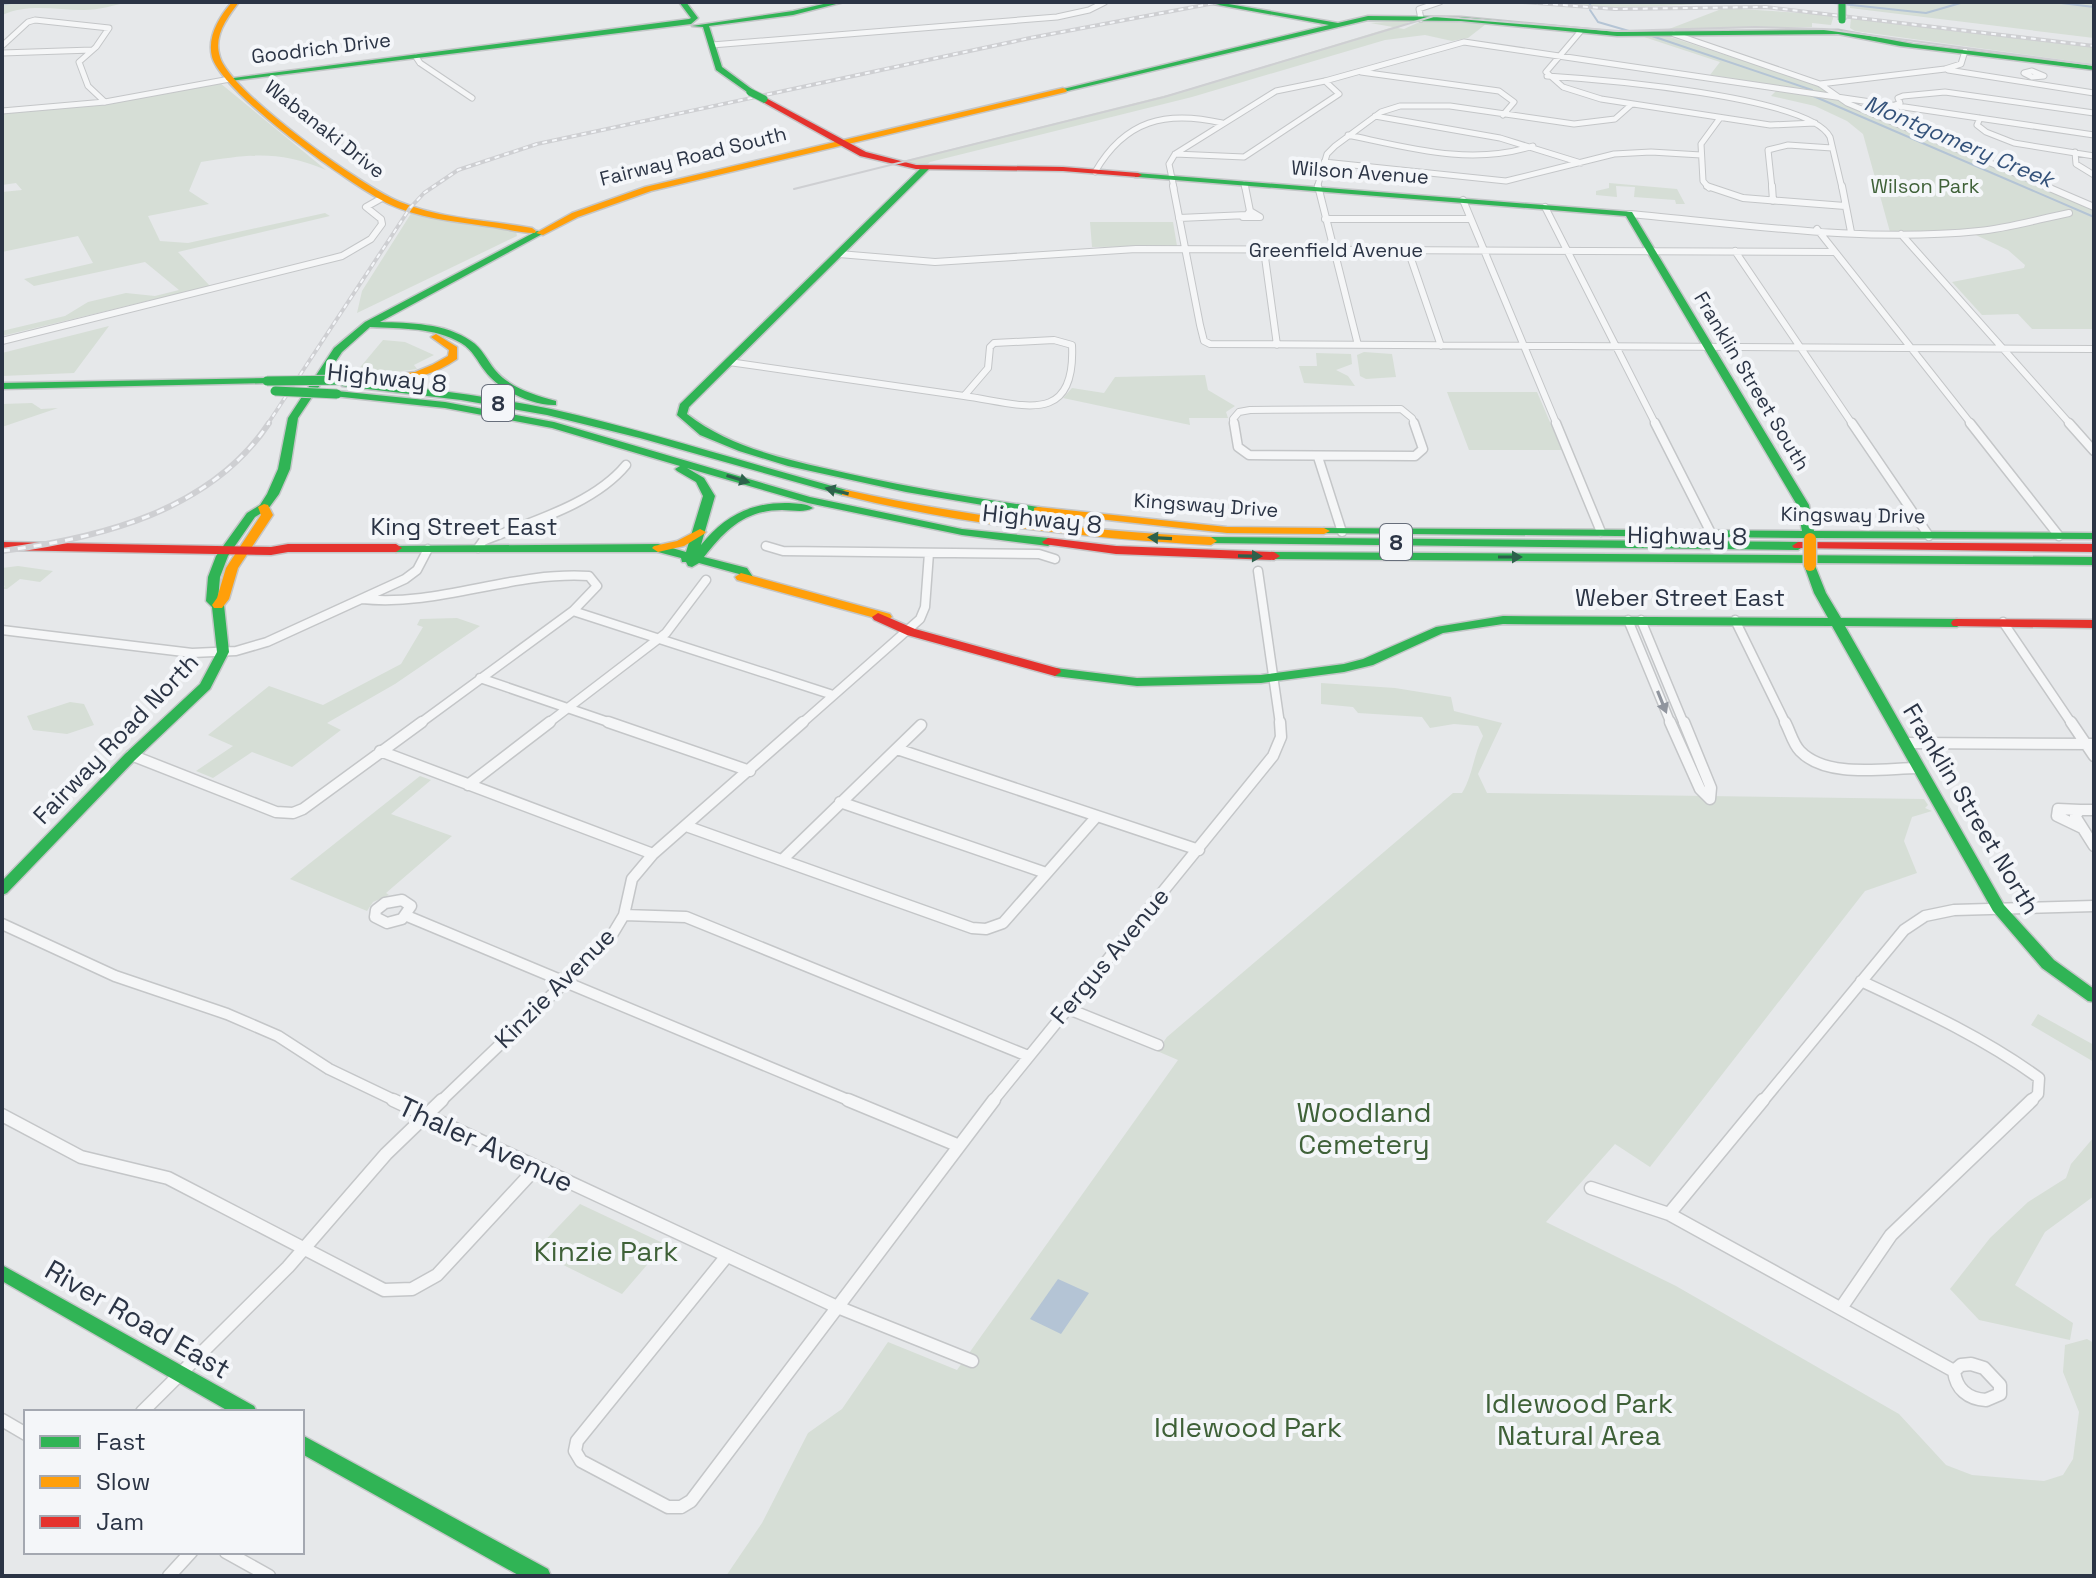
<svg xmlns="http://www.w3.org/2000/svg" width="2096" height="1578" font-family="'Space Grotesk',sans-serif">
<rect width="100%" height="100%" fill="#e6e8ea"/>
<path fill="#d6ded6" d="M2 2H129C115 5 99 10 84 10 56 10 29 3 2 15Z
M1535 2H1732L1627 8Z
M1850 2H2093L2094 38 1850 8Z
M1724 8 1834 15 1831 25 1812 23V27L1669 29Z
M1851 18 2094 47V64L1855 31 1850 28Z
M1413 20 1398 28 1404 29 1424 20 1486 24 1468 38 1452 41 1425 35 1385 40 1192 97 930 162 925 166 903 161 1175 93 1393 27 1370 23Z
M1641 36H1667L1821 86 1828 93 1710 75 1720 62Z
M220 83 326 170C279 150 251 154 201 162L189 191 209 204 148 216 160 241 188 243 325 213 330 216 178 252 210 286 2 336V331L65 316 88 302 126 293 155 296 179 290 145 262 34 286 24 279 93 263 78 236 2 252V192L22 190 16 183 2 185V113L76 107Z
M1778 89 1835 97 2094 209V329H2032L2018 314 1982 315 1952 282 2024 268 2025 265 2008 250 1965 230 1890 232 1863 134 1847 121 1815 106 1771 96Z
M1609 183 1677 189 1685 204H1676L1675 200 1634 197 1635 187 1616 186 1617 197 1596 195V191L1609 188Z
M412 212 516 231 517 236 357 313 362 291Z
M1090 222H1173L1177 246 1092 247Z
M109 326 74 373 2 376V353Z
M383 340 405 342 434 355 414 365 417 369 396 372 357 371Z
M1364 352 1392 354 1396 377 1366 379 1360 376 1357 355Z
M1316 353 1351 354 1352 364 1336 370 1348 376 1355 386 1304 383 1299 366H1317Z
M1205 375 1208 390 1235 406 1226 412 1228 418H1189L1190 425 1063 398 1072 388 1104 393 1115 377Z
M1447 392H1537L1562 450H1469Z
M32 403 41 409 58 408 2 427V404Z
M18 566 53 571 40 582 20 579 7 589H2L5 586 2 585V568Z
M457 618 480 626 395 684 327 723 341 730 292 767 252 752 213 778 196 771 233 746 208 735 269 686 323 705 401 664 423 627 417 625 420 619Z
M1321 683 1395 688 1451 697 1454 711 1502 723 1478 774 1487 793 1924 799 1928 805 1925 808 1932 811 1912 817 1904 841 1917 873 1865 891 1650 1167 1615 1144 1546 1222 1676 1286 1899 1414 1946 1465 1972 1475 2044 1481 2063 1475 2073 1459 2079 1412 2063 1372 2065 1345 2087 1339 2094 1343V1576H726L762 1523 808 1433 842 1409 888 1342 957 1370 1178 1060 1157 1051 1167 1037 1453 793H1462C1473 775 1473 756 1483 736L1478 726 1454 724 1430 728 1422 717 1358 713 1353 707 1321 704Z
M70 702 84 704 94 725 67 734 33 730 27 716Z
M420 776 431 780 391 814 452 836 386 893 389 895 373 902 367 911 290 879Z
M2038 1014 2094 1045V1062L2031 1025Z
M2094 1137V1196L2045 1232 2015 1285 2073 1323 2070 1340 1979 1320 1950 1289 1990 1238 2028 1202 2066 1178 2071 1164Z
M580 1204 665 1244 622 1294 535 1251Z"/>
<path fill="#b4c4d5" d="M1058 1279 1089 1293 1061 1334 1030 1319Z"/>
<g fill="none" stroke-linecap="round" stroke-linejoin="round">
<path stroke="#b4c4d5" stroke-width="2" d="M1588 2 1591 6
M1824 2 1926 13 1964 2
M2053 2 2094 7
M2 4 20 2
M1590 10 1598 22 1629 31
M1652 36 1812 90
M1811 95 2094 217"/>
<g stroke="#c4c6c8" stroke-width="7">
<path id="street-far4" d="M1421 19 1419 9 1440 2
M1580 32 1546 72 1563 87 1601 99 1770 125 1815 123
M1674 34 1820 84 1847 103 2050 188
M712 45 1057 17 1089 10 1105 2
M2 46 28 22 35 20 109 28 96 47 79 62 88 86 105 102
M2 53 92 50
M416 57 420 63 472 98
M1948 70 2094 93
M2032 71 2044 76 2032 77 2024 73Z
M1361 72 1499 91 1514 102 1503 115
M1547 76C1595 79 1810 96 1830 137L1842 188
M1820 84 1945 69 1961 64 1965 51
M1895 105 1900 103 1898 98 1903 96 1945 92 2094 113
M2 111 105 102 230 79
M1375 116 1500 138 1581 163
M1980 118 1977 125 1986 132 2014 143 2094 156
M1348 135C1410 148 1471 166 1533 146
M2075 152 2076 164 2094 175
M1175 154 1244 157 1339 94 1325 81
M1324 162 1506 181 1614 154 1651 152 1701 155
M1095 172C1125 120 1166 110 1222 123
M1244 184 1245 188
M1174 188 1169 164 1175 154 1276 91 1325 81 1464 42 2094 135
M1317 188 1327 154 1335 146 1381 112 1400 106H1450L1574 124 1615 119 1632 104
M1709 188 1703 181 1701 144 1720 118
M1772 188 1768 150 1788 145 1832 148"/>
</g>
<g stroke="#c4c6c8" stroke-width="8">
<path id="street-far3" d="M1173 186 1200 325 1204 341 1210 344 2094 349
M1318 186 1358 345
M1707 186 1743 198 1845 206
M1772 186 1773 201
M1842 186 1851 232
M2045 186 2094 207
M1463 200 1557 425
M1545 207 1656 425
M1629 214C1744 224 1863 243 1979 231 2009 228 2039 219 2069 213
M1243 217H1260L1250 211
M1179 218 1247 215 1250 211 1245 186
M1325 219H1469
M1817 229 1972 425
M1901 234 2071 425
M1264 250 1277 345
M1408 250 1441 346
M1735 251 1853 425
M839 254 935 262 1136 249 1834 252
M1054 340 1072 345C1076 428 1021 404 964 396L988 368 990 347 994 343Z
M2 341 342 256 371 239 382 224 381 219 366 207 382 198
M729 362 964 396
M1234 425 1233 419 1239 412 1250 410 1401 409 1412 418 1415 425"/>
</g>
<g stroke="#c4c6c8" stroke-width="11">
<path id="street-far2" d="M1234 423 1238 447 1249 455 1415 456 1423 449 1414 423
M1556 423 1601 532
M1655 423 1711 533
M1852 423 1929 536
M1970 423 2059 536
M2069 423 2094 451
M1318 457 1342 532
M766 546 783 551 1039 554 1055 559
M478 548 483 541C529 522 593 505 626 465
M1258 571 1280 724
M362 599C440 607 511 571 589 576L597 586 573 611 419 724
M573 611 833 695
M1628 620 1671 724
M1641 620 1684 724
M1735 620 1786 724
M2003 622 2072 724
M2 630 192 653 236 651 267 642 405 579 417 570 428 549
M480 678 614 724
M547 724 666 633 706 580
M801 724 920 619 925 607 929 553"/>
</g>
<g stroke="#c4c6c8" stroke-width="13">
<path id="street-far1" d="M608 722 750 771
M1670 722 1700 789 1710 799
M1684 722 1711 788 1710 799
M1785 722C1790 731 1793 744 1800 751 1827 779 1885 768 1919 768
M2071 722 2094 756
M1905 743 2094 744
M897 749 1199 850
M380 751 653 854
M131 755 276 812 293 813 303 809 422 722
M468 785 550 722
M840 802 1046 873
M2080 810 2058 809 2057 816 2082 828
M2094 810H2080L2075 816 2094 846
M686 826 972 928 986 929 1003 923 1097 816
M782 860 921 725
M402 900 411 906 402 919 387 923 375 917 376 910 385 903Z
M624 915 686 917 1028 1056
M407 916 853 1102
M2 924 115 976 227 1014 278 1036 329 1069 398 1102
M1861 981C1923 1010 1984 1038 2039 1078L2038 1094 2030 1102
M1066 1008 1158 1045
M440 1102 609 940 624 915 632 879 653 854 803 722
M992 1102 1273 756 1281 737 1280 722
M1762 1102 1904 930 1925 916 1954 910 2094 906"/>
</g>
<g stroke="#c4c6c8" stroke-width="15">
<path id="street" d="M393 1100 835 1306 972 1361
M848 1100 957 1145
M2 1115 81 1157 168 1178 384 1290 412 1289 437 1275 536 1168
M1591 1188 1669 1214 1954 1371
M1669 1214 1763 1100
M726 1257 577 1441 575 1451 581 1461 668 1507H681L691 1501 994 1100
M1841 1308 1891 1235 2032 1100
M1971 1364 1984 1368 2000 1385V1394L1986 1400C1968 1399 1956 1389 1954 1371L1961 1365Z
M142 1412 288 1267 386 1154 442 1100
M2 1420 26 1434
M226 1552 269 1576
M169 1576 191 1552"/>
</g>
<g stroke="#c4c6c8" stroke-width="3">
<path id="fast" d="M679 2H686L698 18 691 24 230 81 226 79 689 19 691 18Z
M832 2H844L793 15 709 26 722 67 753 90 754 92 750 94 716 70 703 27 692 26 793 11Z
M1202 2H1217L1338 23 1368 16 1461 17 1617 32 1838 30 1913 44 2094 66V70L1900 46 1838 34 1617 36 1461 21 1368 20 1063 92 1059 90 1329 25Z
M923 166 930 168 689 407 687 414C727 445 776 457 824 468 895 485 966 497 1038 507L1042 508V512L1006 509 906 492 788 466 739 451 700 435 677 415 680 404Z
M1135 173 1632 212 1809 505 1814 531 2094 533V539L1816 538 1814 541H1806L1804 538 1320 533 1318 531 1324 528 1802 531 1797 505 1626 216 1138 177H1135Z
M537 231 544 233 380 322C410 323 445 323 471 341 482 348 487 360 495 370 510 388 534 395 556 401V405C532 406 499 390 485 371 477 361 473 350 461 343 434 327 401 329 370 327L342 352 298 418 290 469 279 494 268 509 255 517 228 556 220 577 218 600 224 605 229 652 210 689 135 760 7 893 2 895V881L125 754 200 684 217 652 212 607 206 601 208 577 216 556 247 513 260 505 267 494 278 469 288 418 334 348 365 322Z
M267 378 272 381 271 383 2 389V383Z
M346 381C415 387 483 395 551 409 652 432 750 464 850 491L852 493 850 495H842L640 438 547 415 461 400 342 386 341 384Z
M337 391 445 402 554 422 810 497 962 529 1048 538 1054 542 1048 546 962 535 808 503 687 468 704 478 715 496 701 545C724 516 751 502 789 503 797 504 806 503 813 508 804 513 793 510 782 510 745 510 726 529 704 557L747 568 753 577 747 581 743 580 739 574 699 563 692 567 688 566 686 562H682L681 558 658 552H396L392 550V546L658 544 686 552 703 496 696 482 677 471 675 469 680 466 552 428 445 408 333 396 332 394Z
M1211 537 1798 542 1804 546 1798 550 1207 543V539Z
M1274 552 2094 557V565L1814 563 1826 593 1841 618 1957 619 1963 623 1957 627 1845 626 2004 905 2054 960 2094 989V1002L2088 1001 2042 968 1993 911 1832 626 1503 624 1443 633 1373 665 1344 672 1261 683 1137 686 1055 676 1049 672 1055 668 1137 678 1261 675 1344 664 1363 659 1436 627 1503 616 1828 618 1814 593 1804 565 1806 563 1270 559 1268 556Z
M2 1265 254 1406 257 1412H230L2 1281Z
M302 1435 548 1569 551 1576H520L302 1454Z"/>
</g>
<g stroke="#c4c6c8" stroke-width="3">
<path id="slow" d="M232 2H239C227 18 213 36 220 57 230 92 364 188 400 202 441 219 488 220 532 228L536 231 535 233C523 233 511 230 499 228 463 222 424 220 391 205 354 188 223 94 212 57 207 37 219 17 232 2Z
M1063 88 1067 90 1066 92 651 191 578 217 543 235 536 233 572 213 645 187Z
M436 334 457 347V359C434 375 403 384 375 381V377L415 372 432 365 448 356 449 350 431 337Z
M846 490C966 517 1088 531 1211 537L1217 541 1211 545C1087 538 963 525 842 495V491Z
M264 504 268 505 273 515 238 568 229 599 222 608H214L212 605 217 598 226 568 261 515 258 507Z
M1038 507 1227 527 1324 528 1330 531 1324 534 1227 533 1034 512V508Z
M700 529 706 532 704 534 684 546 658 552 652 548 654 546 677 541Z
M741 573 890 614 892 617 886 621 737 580 735 577Z"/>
</g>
<g stroke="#c4c6c8" stroke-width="3">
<path id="jam" d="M764 97 866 152 916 165 1063 167 1138 173 1142 175 1138 177 1063 171 916 169 860 156 761 101 760 99Z
M1048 538 1116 546 1274 552 1280 556 1274 560 1116 554 1044 544 1042 542Z
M2 542 271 547 288 544H396L402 548 396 552H288L271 555 2 550Z
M1798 542 2094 544V552L1794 548 1792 546Z
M878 613 915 629 1060 669 1061 672 1055 676 907 635 874 620 872 617Z
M1957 619 2094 620V628L1953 626 1951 623 1953 620Z"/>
</g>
<use href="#street-far4" stroke="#f5f6f7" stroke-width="5"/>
<use href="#street-far3" stroke="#f5f6f7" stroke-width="6"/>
<use href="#street-far2" stroke="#f5f6f7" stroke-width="8"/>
<use href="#street-far1" stroke="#f5f6f7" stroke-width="10"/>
<use href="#street" stroke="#f5f6f7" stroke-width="12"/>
<use href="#fast" fill="#30b455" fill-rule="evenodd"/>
<use href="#slow" fill="#ff9f0a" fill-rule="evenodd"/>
<use href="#jam" fill="#e5322d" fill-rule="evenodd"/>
<path stroke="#cecfd2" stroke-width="2" d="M794 189 1164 97 1434 16 1619 31 1755 27 1824 29 2094 65"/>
<g stroke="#cecfd2" stroke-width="4">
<path id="rail-far1" d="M1523 2 1615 9 1766 7 2094 46
M267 425 410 208 424 193 458 170 537 144 1030 38 1220 2"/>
</g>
<g stroke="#cecfd2" stroke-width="6">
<path id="rail" d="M2 551C100 538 211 511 269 423"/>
</g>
<use href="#rail-far1" stroke="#f4f6f9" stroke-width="2" stroke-dasharray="5" stroke-linecap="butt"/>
<use href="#rail" stroke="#f4f6f9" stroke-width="3" stroke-dasharray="8" stroke-linecap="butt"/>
<g stroke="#c4c6c8" stroke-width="9" stroke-linecap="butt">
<path id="fast-bridge-far1" d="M1842 2V20
M750 92 764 99"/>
</g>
<g stroke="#c4c6c8" stroke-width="11" stroke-linecap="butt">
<path id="fast-bridge" d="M267 381 351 380
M275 391 337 394"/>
</g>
<g stroke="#c4c6c8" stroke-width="15" stroke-linecap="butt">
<path id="slow-bridge" d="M1810 539V565"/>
</g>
<use href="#fast-bridge-far1" stroke="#30b455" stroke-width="7"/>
<use href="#fast-bridge" stroke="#30b455" stroke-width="9"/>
<use href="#slow-bridge" stroke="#ff9f0a" stroke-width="12"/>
</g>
<defs><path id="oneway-solid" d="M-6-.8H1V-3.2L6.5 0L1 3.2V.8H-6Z" transform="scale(2)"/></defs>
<g fill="#2d614b">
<use href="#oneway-solid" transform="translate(738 479) rotate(17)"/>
<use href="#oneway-solid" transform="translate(837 491) rotate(-166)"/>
<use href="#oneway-solid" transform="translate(1160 538) rotate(-177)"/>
<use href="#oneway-solid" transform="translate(1250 556) rotate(1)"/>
<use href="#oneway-solid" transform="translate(1510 557)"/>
</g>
<use fill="#90959e" href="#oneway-solid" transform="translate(1662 702) rotate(68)"/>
<g text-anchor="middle" stroke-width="8" stroke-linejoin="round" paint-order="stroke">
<g font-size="20" fill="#2b3445" stroke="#f4f6f9">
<text transform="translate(321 48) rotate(-7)" y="7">Goodrich Drive</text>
<text transform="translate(325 129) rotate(38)" y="7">Wabanaki Drive</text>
<text transform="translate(693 156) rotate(-14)" y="7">Fairway Road South</text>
<text transform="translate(1360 172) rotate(4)" y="7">Wilson Avenue</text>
<text x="1336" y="257">Greenfield Avenue</text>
<text transform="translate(1752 381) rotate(59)" y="7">Franklin Street South</text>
<text transform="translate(1206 505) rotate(4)" y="7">Kingsway Drive</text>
<text transform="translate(1853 515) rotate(1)" y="7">Kingsway Drive</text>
</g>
<g font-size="20" fill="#3f6138" stroke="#f4f6f9">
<text x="1925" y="193">Wilson Park</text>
</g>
<g font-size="22" font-style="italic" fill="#34527a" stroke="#f4f6f9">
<text transform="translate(1959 141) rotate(23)" y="8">Montgomery Creek</text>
</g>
<g fill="#f4f6f9" stroke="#676e7b" stroke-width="2">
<rect x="482" y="385" width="32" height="36" rx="6"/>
<rect x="1380" y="524" width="32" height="36" rx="6"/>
</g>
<g font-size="22" font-weight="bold" fill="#2b3445">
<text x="498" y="411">8</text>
<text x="1396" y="550">8</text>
</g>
<g font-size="24" fill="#2b3445" stroke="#f4f6f9">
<text transform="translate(387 378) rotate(6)" y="8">Highway 8</text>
<text transform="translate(1042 519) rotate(6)" y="8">Highway 8</text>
<text x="464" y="535">King Street East</text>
<text transform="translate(1687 536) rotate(1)" y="8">Highway 8</text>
<text x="1680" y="606">Weber Street East</text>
<text transform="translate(116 739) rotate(-46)" y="8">Fairway Road North</text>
<text transform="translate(1971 809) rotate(59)" y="8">Franklin Street North</text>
<text transform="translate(1110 956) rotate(-50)" y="8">Fergus Avenue</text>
<text transform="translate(555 988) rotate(-45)" y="8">Kinzie Avenue</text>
</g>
<g font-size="28" fill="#3f6138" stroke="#f4f6f9">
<text x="1364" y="1122">Woodland<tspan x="1364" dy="32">Cemetery</tspan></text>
<text x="606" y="1261">Kinzie Park</text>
<text x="1579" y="1413">Idlewood Park<tspan x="1579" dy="32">Natural Area</tspan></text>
<text x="1248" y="1437">Idlewood Park</text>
</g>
<g font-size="28" fill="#2b3445" stroke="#f4f6f9">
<text transform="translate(486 1144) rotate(25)" y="10">Thaler Avenue</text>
<text transform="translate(138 1319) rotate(30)" y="10">River Road East</text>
</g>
</g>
<rect width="2096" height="1578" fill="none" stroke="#2b3445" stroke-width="8"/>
<rect x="24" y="1410" width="280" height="144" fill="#f4f6f9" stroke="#a4a8b1" stroke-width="2"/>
<rect x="40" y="1436" width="40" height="12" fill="#30b455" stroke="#a4a8b1" stroke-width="2"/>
<text x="96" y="1450" font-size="24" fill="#2b3445">Fast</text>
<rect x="40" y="1476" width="40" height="12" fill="#ff9f0a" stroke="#a4a8b1" stroke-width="2"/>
<text x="96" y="1490" font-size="24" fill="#2b3445">Slow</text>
<rect x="40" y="1516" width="40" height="12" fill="#e5322d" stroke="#a4a8b1" stroke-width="2"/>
<text x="96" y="1530" font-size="24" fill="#2b3445">Jam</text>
</svg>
